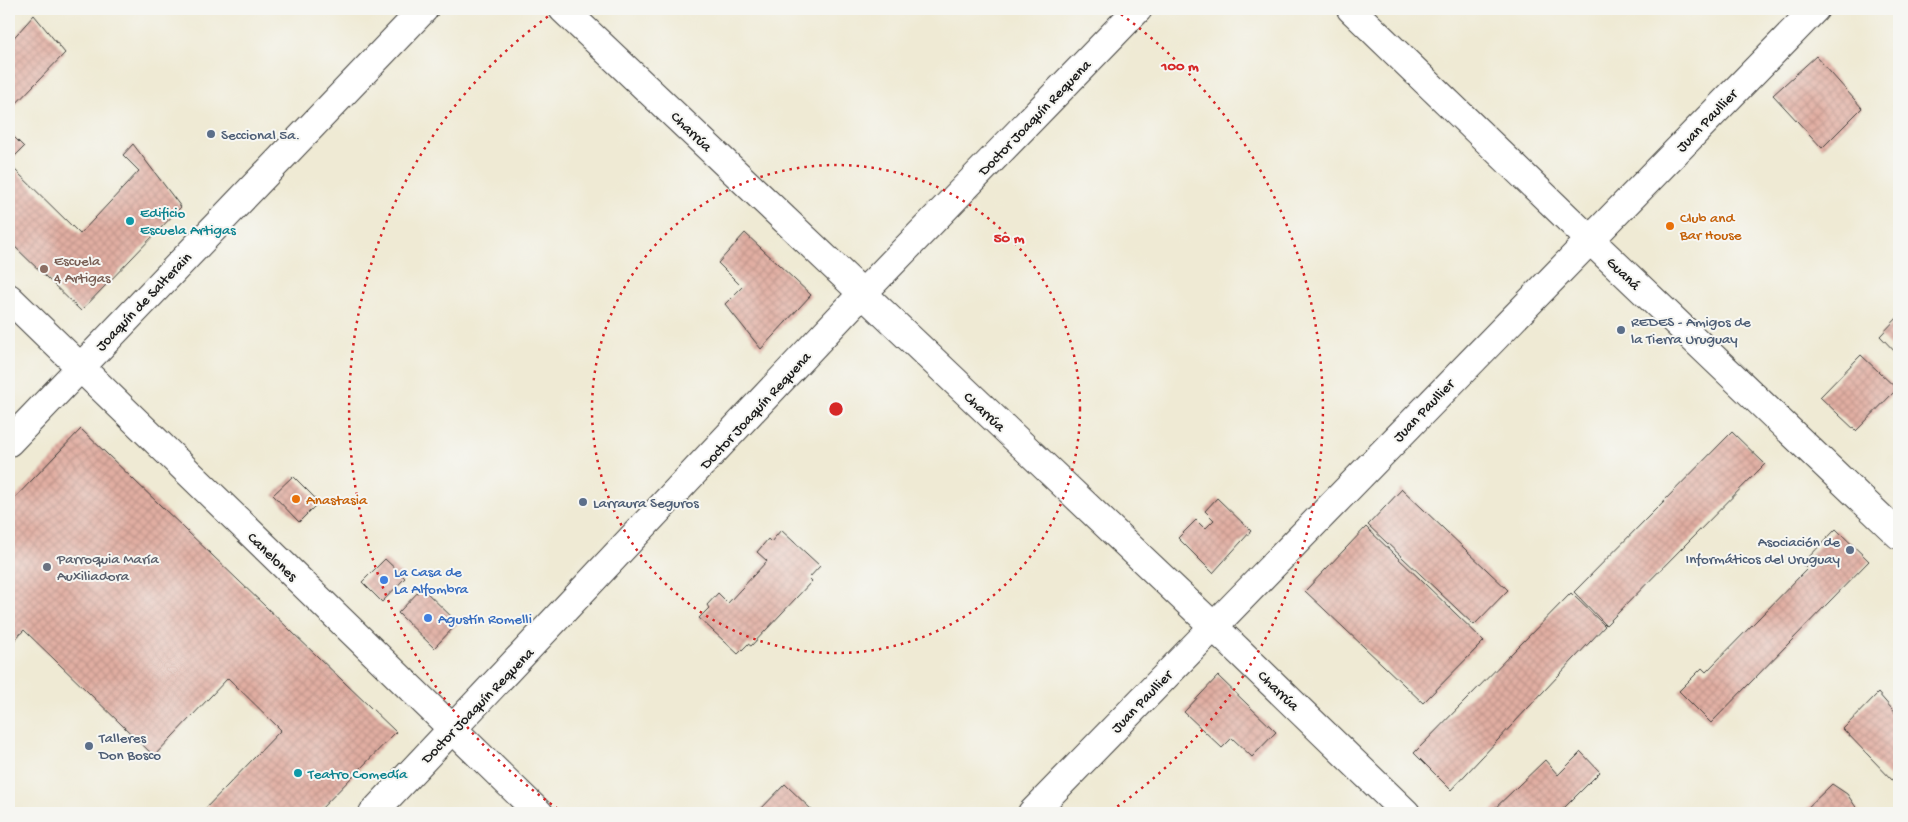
<svg xmlns="http://www.w3.org/2000/svg" width="1908" height="822" font-family="'Gochi Hand',sans-serif">
<defs>
<pattern id="building-cross-hatch" width="8" height="8" patternUnits="userSpaceOnUse" patternTransform="scale(1.25)"><rect width="8" height="8" fill="#e1aea2"/><path d="M0 0l8 8M0 8l8-8" fill="none" stroke="#c0958b"/></pattern>
</defs>
<rect width="100%" height="100%" fill="#f6f6f2"/>
<filter id="ink" filterUnits="userSpaceOnUse"><feTurbulence type="fractalNoise" baseFrequency=".02" numOctaves="2"/><feDisplacementMap in="SourceGraphic" scale="10" xChannelSelector="R" yChannelSelector="G"/><feConvolveMatrix kernelMatrix="1 2 1 2 8 2 1 2 1" color-interpolation-filters="sRGB"/></filter>
<filter id="wash" filterUnits="userSpaceOnUse"><feTurbulence type="fractalNoise" baseFrequency=".0096" numOctaves="4" result="noise"/><feDisplacementMap in="SourceGraphic" scale="20" xChannelSelector="R" yChannelSelector="G"/><feGaussianBlur stdDeviation="1.12" result="paint"/><feColorMatrix in="noise" values="0 0 0 0 0 0 0 0 0 0 0 0 0 0 0 0 0 1.4 0 .05"/><feComposite in="paint" operator="in"/></filter>
<g filter="url(#wash)">
<rect width="100%" height="100%" fill="#efead4"/>
<g id="blocks">
<path fill="url(#building-cross-hatch)" d="M34 15 65 53 9 111V43Z
M1816 56 1862 108 1822 148 1773 95Z
M9 132 24 147 9 162Z
M133 144 181 207 81 311 9 241V164L80 234 139 171 123 155Z
M745 233 811 295 761 349 725 304 742 287 718 263Z
M1899 316V356L1880 336Z
M1861 355 1897 389 1856 431 1820 397Z
M81 429 396 732 317 813H201L281 730 228 678 154 756 24 630 9 646V504Z
M1732 432 1765 464 1606 625 1574 592Z
M293 476 319 502 299 522 273 495Z
M1402 489 1508 590 1474 625 1368 525Z
M1217 498 1251 531 1213 573 1178 538 1196 520 1205 529 1214 520 1205 511Z
M1366 527 1484 641 1423 703 1305 591Z
M1836 529 1869 561 1711 723 1679 691 1702 668 1706 672 1807 569 1802 564Z
M781 530 820 566 809 578 812 581 751 646 748 644 738 654 699 618 709 608 707 605 718 593 728 603 767 561 757 552 768 539 771 542Z
M385 559 405 578 382 602 362 582Z
M422 588 458 623 434 648 398 613Z
M1571 593 1605 626 1451 790 1414 753Z
M1218 676 1276 732 1252 757 1232 738 1222 748 1184 712Z
M1878 693 1899 717V778L1895 783 1843 729Z
M1581 752 1600 772 1559 813H1490L1545 760 1558 775Z
M785 784 815 813H757Z
M1832 784 1847 794 1860 813H1802Z"/>
</g>
</g>
<g filter="url(#ink)">
<use href="#blocks" fill-opacity="0" stroke="#3c3b38" stroke-width="1"/>
<g fill="none" stroke-linecap="round" stroke-linejoin="round">
<g stroke="#3c3b38" stroke-width="30">
<path id="minor" d="M563 9 1214 627 1406 813
M1351 9 1589 239 1899 535
M9 442 424 9"/>
</g>
<g stroke="#3c3b38" stroke-width="30">
<path id="tertiary" d="M9 298 539 813
M373 813 862 294 1138 9
M1032 813 1815 9"/>
</g>
<use href="#minor" stroke="#fff" stroke-width="28"/>
<use href="#tertiary" stroke="#fff" stroke-width="28"/>
</g>
</g>
<g fill="none" stroke="#d62828" stroke-width="2.5" stroke-dasharray="2.5 5">
<circle cx="836" cy="409" r="244"/>
<path d="M564 813A487 487 0 0 1 557 10M1115 10A487 487 0 0 1 1108 813"/>
</g>
<g fill="#5c6f8a" stroke="#f6f6f2" stroke-width="2">
<circle cx="211" cy="134" r="5"/>
<circle cx="1621" cy="330" r="5"/>
<circle cx="583" cy="502" r="5"/>
<circle cx="1850" cy="550" r="5"/>
<circle cx="89" cy="746" r="5"/>
</g>
<g fill="#0f9aa8" stroke="#f6f6f2" stroke-width="2">
<circle cx="130" cy="221" r="5"/>
<circle cx="298" cy="773" r="5"/>
</g>
<g fill="#e8710a" stroke="#f6f6f2" stroke-width="2">
<circle cx="1670" cy="226" r="5"/>
<circle cx="296" cy="499" r="5"/>
</g>
<circle fill="#8d6e63" stroke="#f6f6f2" stroke-width="2" cx="44" cy="269" r="5"/>
<circle fill="#6b7280" stroke="#f6f6f2" stroke-width="2" cx="47" cy="567" r="5"/>
<g fill="#3f7fe0" stroke="#f6f6f2" stroke-width="2">
<circle cx="384" cy="580" r="5"/>
<circle cx="428" cy="618" r="5"/>
</g>
<g text-anchor="middle" stroke-width="4" stroke-linejoin="round" paint-order="stroke">
<g font-size="15" fill="#1c1c1c" stroke="#f6f6f2">
<text transform="translate(1034 117) rotate(-46)" y="5">Doctor Joaquín Requena</text>
<text transform="translate(1706 120) rotate(-46)" y="5">Juan Paullier</text>
<text transform="translate(692 131) rotate(44)" y="5">Charrúa</text>
<text transform="translate(1624 273) rotate(44)" y="5">Guaná</text>
<text transform="translate(143 301) rotate(-46)" y="5">Joaquín de Salterain</text>
<text transform="translate(755 410) rotate(-47)" y="5">Doctor Joaquín Requena</text>
<text transform="translate(1423 410) rotate(-46)" y="5">Juan Paullier</text>
<text transform="translate(985 411) rotate(43)" y="5">Charrúa</text>
<text transform="translate(273 556) rotate(44)" y="5">Canelones</text>
<text transform="translate(1279 690) rotate(44)" y="5">Charrúa</text>
<text transform="translate(1141 701) rotate(-46)" y="5">Juan Paullier</text>
<text transform="translate(477 705) rotate(-46)" y="5">Doctor Joaquín Requena</text>
</g>
<g font-size="15" fill="#4e5e75" stroke="#f6f6f2" text-anchor="start">
<text x="221" y="139">Seccional 5a.</text>
<text x="1631" y="326">REDES - Amigos de<tspan x="1631" dy="17">la Tierra Uruguay</tspan></text>
<text x="593" y="507">Larraura Seguros</text>
<text x="1840" y="546" text-anchor="end">Asociación de<tspan x="1840" dy="17">Informáticos del Uruguay</tspan></text>
<text x="99" y="742">Talleres<tspan x="99" dy="17">Don Bosco</tspan></text>
</g>
<g font-size="15" fill="#0d838f" stroke="#f6f6f2" text-anchor="start">
<text x="140" y="217">Edificio<tspan x="140" dy="17">Escuela Artigas</tspan></text>
<text x="308" y="778">Teatro Comedía</text>
</g>
<g font-size="15" fill="#c56008" stroke="#f6f6f2" text-anchor="start">
<text x="1680" y="222">Club and<tspan x="1680" dy="17">Bar House</tspan></text>
<text x="306" y="504">Anastasia</text>
</g>
<g font-size="15" fill="#785e54" stroke="#f6f6f2" text-anchor="start">
<text x="54" y="265">Escuela<tspan x="54" dy="17">4 Artigas</tspan></text>
</g>
<g font-size="15" fill="#5b616d" stroke="#f6f6f2" text-anchor="start">
<text x="57" y="563">Parroquia María<tspan x="57" dy="17">Auxiliadora</tspan></text>
</g>
<g font-size="15" fill="#366cbe" stroke="#f6f6f2" text-anchor="start">
<text x="394" y="576">La Casa de<tspan x="394" dy="17">La Alfombra</tspan></text>
<text x="438" y="623">Agustín Romelli</text>
</g>
</g>
<circle cx="836" cy="409" r="8" fill="#d62828" stroke="#f6f6f2" stroke-width="2.5"/>
<g font-size="15" text-anchor="middle" font-weight="bold" fill="#d62828" stroke="#f6f6f2" stroke-width="4" stroke-linejoin="round" paint-order="stroke">
<text x="1180" y="70">100 m</text>
<text x="1009" y="242">50 m</text>
</g>
<rect width="1908" height="822" fill="none" stroke="#f6f6f2" stroke-width="30"/>
</svg>
